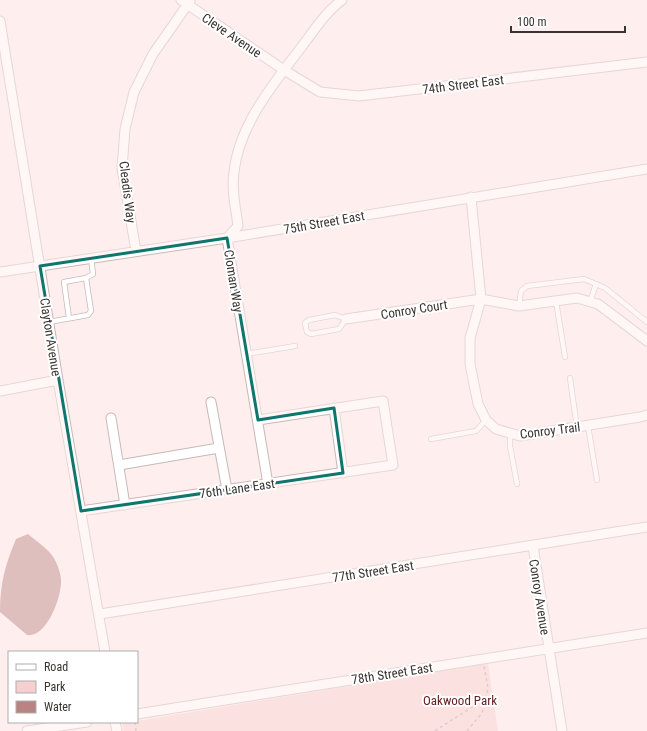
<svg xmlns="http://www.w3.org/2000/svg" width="647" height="731" font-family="'Roboto Condensed',sans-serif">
<rect width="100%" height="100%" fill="#fee"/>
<path fill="#f6d0cf" d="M488 663 498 731H124L122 723 137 722V721Z"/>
<path fill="#b98383" d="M28 534C37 542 51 550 56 562 58 567 61 574 61 580 62 596 47 638 27 635L0 612C0 584 5 565 16 539Z"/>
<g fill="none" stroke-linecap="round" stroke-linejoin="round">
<g stroke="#c8b9b9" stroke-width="6">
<path id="service" d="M596 284 605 288 647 322
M556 301 565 357
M519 306 521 291 527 286 584 279 596 284 590 302
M335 315 346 319 339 329 311 334 307 332 305 323 309 320Z
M69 318 64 282 86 278
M49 322 88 315 91 311 86 278 93 274 91 258
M246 354 295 346
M570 378 577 428
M588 426 597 480
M510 433V446L517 484
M431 439 476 431 486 420"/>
</g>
<g stroke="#c8b9b9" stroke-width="11">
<path id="minor" d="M181 0 284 70 320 92 359 96 647 62
M0 21 58 380 105 652
M471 197 481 299 470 338V364L478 404 486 420 496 429 520 436 640 417 647 415
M136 251 122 168 125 129 134 92 153 54 190 1
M0 272 227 238 647 169
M346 319 481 299 519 306 577 298 598 304 647 341
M0 391 58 380
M211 402 227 490
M334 408 343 473
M111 418 125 505
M119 465 219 448
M268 484 227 238 238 226C236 209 231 190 234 172 239 124 275 82 303 45 315 29 326 12 342 0
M81 511 393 465 383 401 258 420
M533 546 562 731
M100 614 647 527
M137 714 647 633
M115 722 117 731
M27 731 87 722"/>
</g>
<path stroke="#b3a6a6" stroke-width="1.5" stroke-dasharray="3 3" stroke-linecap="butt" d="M135 722 136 731
M435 731 486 698 488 688 484 666
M467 731 482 713 486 700"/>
<use href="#service" stroke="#fff" stroke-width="4.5"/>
<use href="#minor" stroke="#fff" stroke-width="9"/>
</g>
<path d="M0 0H647V731H0ZM227 238 258 420 334 408 343 473 81 511 40 266Z" fill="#fee" fill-opacity=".55" fill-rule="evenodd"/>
<path fill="none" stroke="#0f766e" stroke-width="3" stroke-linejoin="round" d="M227 238 258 420 334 408 343 473 81 511 40 266Z"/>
<g text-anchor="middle" stroke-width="4" stroke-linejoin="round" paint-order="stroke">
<g font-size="13" fill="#383231" stroke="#fff">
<text transform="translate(232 35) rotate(34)" y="5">Cleve Avenue</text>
<text transform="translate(463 84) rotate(-7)" y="5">74th Street East</text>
<text transform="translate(128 192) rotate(83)" y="5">Cleadis Way</text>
<text transform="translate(324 222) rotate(-10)" y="5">75th Street East</text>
<text transform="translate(234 281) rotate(81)" y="5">Cloman Way</text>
<text transform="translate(414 309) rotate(-9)" y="5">Conroy Court</text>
<text transform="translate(51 337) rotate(81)" y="5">Clayton Avenue</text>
<text transform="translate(550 430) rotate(-7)" y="5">Conroy Trail</text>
<text transform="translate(237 488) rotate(-8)" y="5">76th Lane East</text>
<text transform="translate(373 571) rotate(-9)" y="5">77th Street East</text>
<text transform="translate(540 597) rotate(81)" y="5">Conroy Avenue</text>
<text transform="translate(392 673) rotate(-9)" y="5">78th Street East</text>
</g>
<g font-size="13" fill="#662327" stroke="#fff">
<text x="460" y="705">Oakwood Park</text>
</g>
</g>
<rect x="8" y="651" width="130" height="72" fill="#ffffff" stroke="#afadad"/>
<rect x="16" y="664" width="20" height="6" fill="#ffffff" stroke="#afadad"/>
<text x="44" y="671" font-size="12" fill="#383231">Road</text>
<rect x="16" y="681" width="20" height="12" fill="#f6d0cf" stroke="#afadad"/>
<text x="44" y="691" font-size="12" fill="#383231">Park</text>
<rect x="16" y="701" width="20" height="12" fill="#b98383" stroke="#afadad"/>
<text x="44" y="711" font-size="12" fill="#383231">Water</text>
<path d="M511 26v6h114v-6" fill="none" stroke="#383231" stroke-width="2"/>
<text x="517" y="26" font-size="12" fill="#383231" stroke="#ffffff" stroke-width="3" paint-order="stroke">100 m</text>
</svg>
